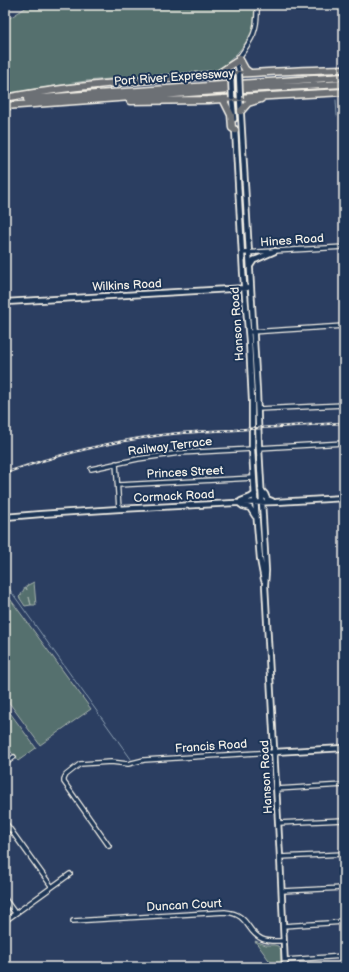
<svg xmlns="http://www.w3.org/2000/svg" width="349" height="972" font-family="'Balsamiq Sans',sans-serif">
<rect width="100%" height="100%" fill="#2b3e61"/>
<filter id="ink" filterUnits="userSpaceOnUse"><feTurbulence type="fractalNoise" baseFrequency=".025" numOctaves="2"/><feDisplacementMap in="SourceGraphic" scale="8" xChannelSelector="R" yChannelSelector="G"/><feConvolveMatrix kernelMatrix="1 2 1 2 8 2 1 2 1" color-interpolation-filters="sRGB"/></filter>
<g filter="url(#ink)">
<path fill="#55706e" stroke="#a4b0ab" d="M30 5H254C255 12 254 26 251 33 245 46 229 64 217 70L86 81 5 94V21Z
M34 582 36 605H31L29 597 31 605 25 606 19 597 21 595 25 587 27 590 26 586Z
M5 592 91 709 40 745 5 697Z
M5 706 36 748 18 761 5 744Z
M255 941 266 945H274L278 946 281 950V967H274Z"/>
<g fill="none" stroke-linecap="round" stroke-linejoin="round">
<path stroke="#8b9eb0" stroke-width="1" d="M336 100 337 116
M5 583 131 759"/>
<g stroke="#f4f1e8" stroke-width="6">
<path id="street" d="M238 59C253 38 258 31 257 5
M236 62 238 68 239 74
M242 253 344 247
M251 332 344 326
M258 409 344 405
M259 448 344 443
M116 463 119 509
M91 469 138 459 180 453 252 449
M118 485 254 478
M5 764 14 757
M276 789 344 785
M5 822 52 887
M278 823 344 820
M109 846 64 782V779L66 775 80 764 111 762 128 764 144 760 274 752
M280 857 344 854
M282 891 344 888
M5 899 15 913
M5 921 70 874
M73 921 225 912C250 914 245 931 262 939 268 942 277 941 284 941
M283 926 344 922
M285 960 344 956"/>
</g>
<g stroke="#f4f1e8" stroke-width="8">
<path id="secondary" d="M232 98 234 119
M240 98 257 391 259 448 266 571 265 585 280 857 285 967
M235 129 243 273 249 341 252 401V450L255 499 260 559 264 580
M250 266 254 260 257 259 275 251
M5 302 247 288
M261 490 265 494 267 499 272 501
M241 501 251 497 255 494
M239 503 243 506 250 508 255 516
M5 517 41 514 119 509 235 503 276 502 344 498
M274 752 344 748"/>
</g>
<g stroke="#f4f1e8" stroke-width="9">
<path id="highway" d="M239 58 245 69 250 73
M218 74 236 62
M5 98C62 87 120 82 177 78 233 74 288 70 344 69
M27 99 223 85 344 77
M223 99 231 115 232 128 235 130
M130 101 208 100 270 96 344 92
M5 106 245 89 344 84
M241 111 248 103 261 99"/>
</g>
<use href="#street" stroke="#1d3557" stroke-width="3.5"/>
<use href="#secondary" stroke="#1d3557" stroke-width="4.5"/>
<use href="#highway" stroke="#6c6f75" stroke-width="6"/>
<g stroke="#f4f1e8" stroke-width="2.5">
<path id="rail" d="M5 473C56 455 108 442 162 435 186 432 210 431 235 430 271 427 308 425 344 423"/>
</g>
<use href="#rail" stroke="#1d3557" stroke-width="1" stroke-dasharray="3" stroke-linecap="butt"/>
<g stroke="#f4f1e8" stroke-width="8" stroke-linecap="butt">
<path id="secondary-bridge" d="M231 74 232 98
M239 74 240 98"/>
</g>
<use href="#secondary-bridge" stroke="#1d3557" stroke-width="4.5"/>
</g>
</g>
<g text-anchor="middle" stroke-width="4" stroke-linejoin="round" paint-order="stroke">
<g font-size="12" fill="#f4f1e8" stroke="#1d3557">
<text transform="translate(174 77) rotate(-4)" y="4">Port River Expressway</text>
<text transform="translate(292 240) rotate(-4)" y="4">Hines Road</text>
<text transform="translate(127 285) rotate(-3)" y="4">Wilkins Road</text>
<text transform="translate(237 324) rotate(-94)" y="4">Hanson Road</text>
<text transform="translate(170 446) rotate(-7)" y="4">Railway Terrace</text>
<text transform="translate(185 472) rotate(-3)" y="4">Princes Street</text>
<text transform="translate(174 496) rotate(-3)" y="4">Cormack Road</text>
<text transform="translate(211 746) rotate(-4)" y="4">Francis Road</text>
<text transform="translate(266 777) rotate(-93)" y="4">Hanson Road</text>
<text transform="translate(184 905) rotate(-3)" y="4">Duncan Court</text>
</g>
</g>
<rect width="349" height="972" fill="none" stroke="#1d3557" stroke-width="20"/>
<rect x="10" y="10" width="329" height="952" fill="none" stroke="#f4f1e8" stroke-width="1.5" filter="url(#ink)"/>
</svg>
